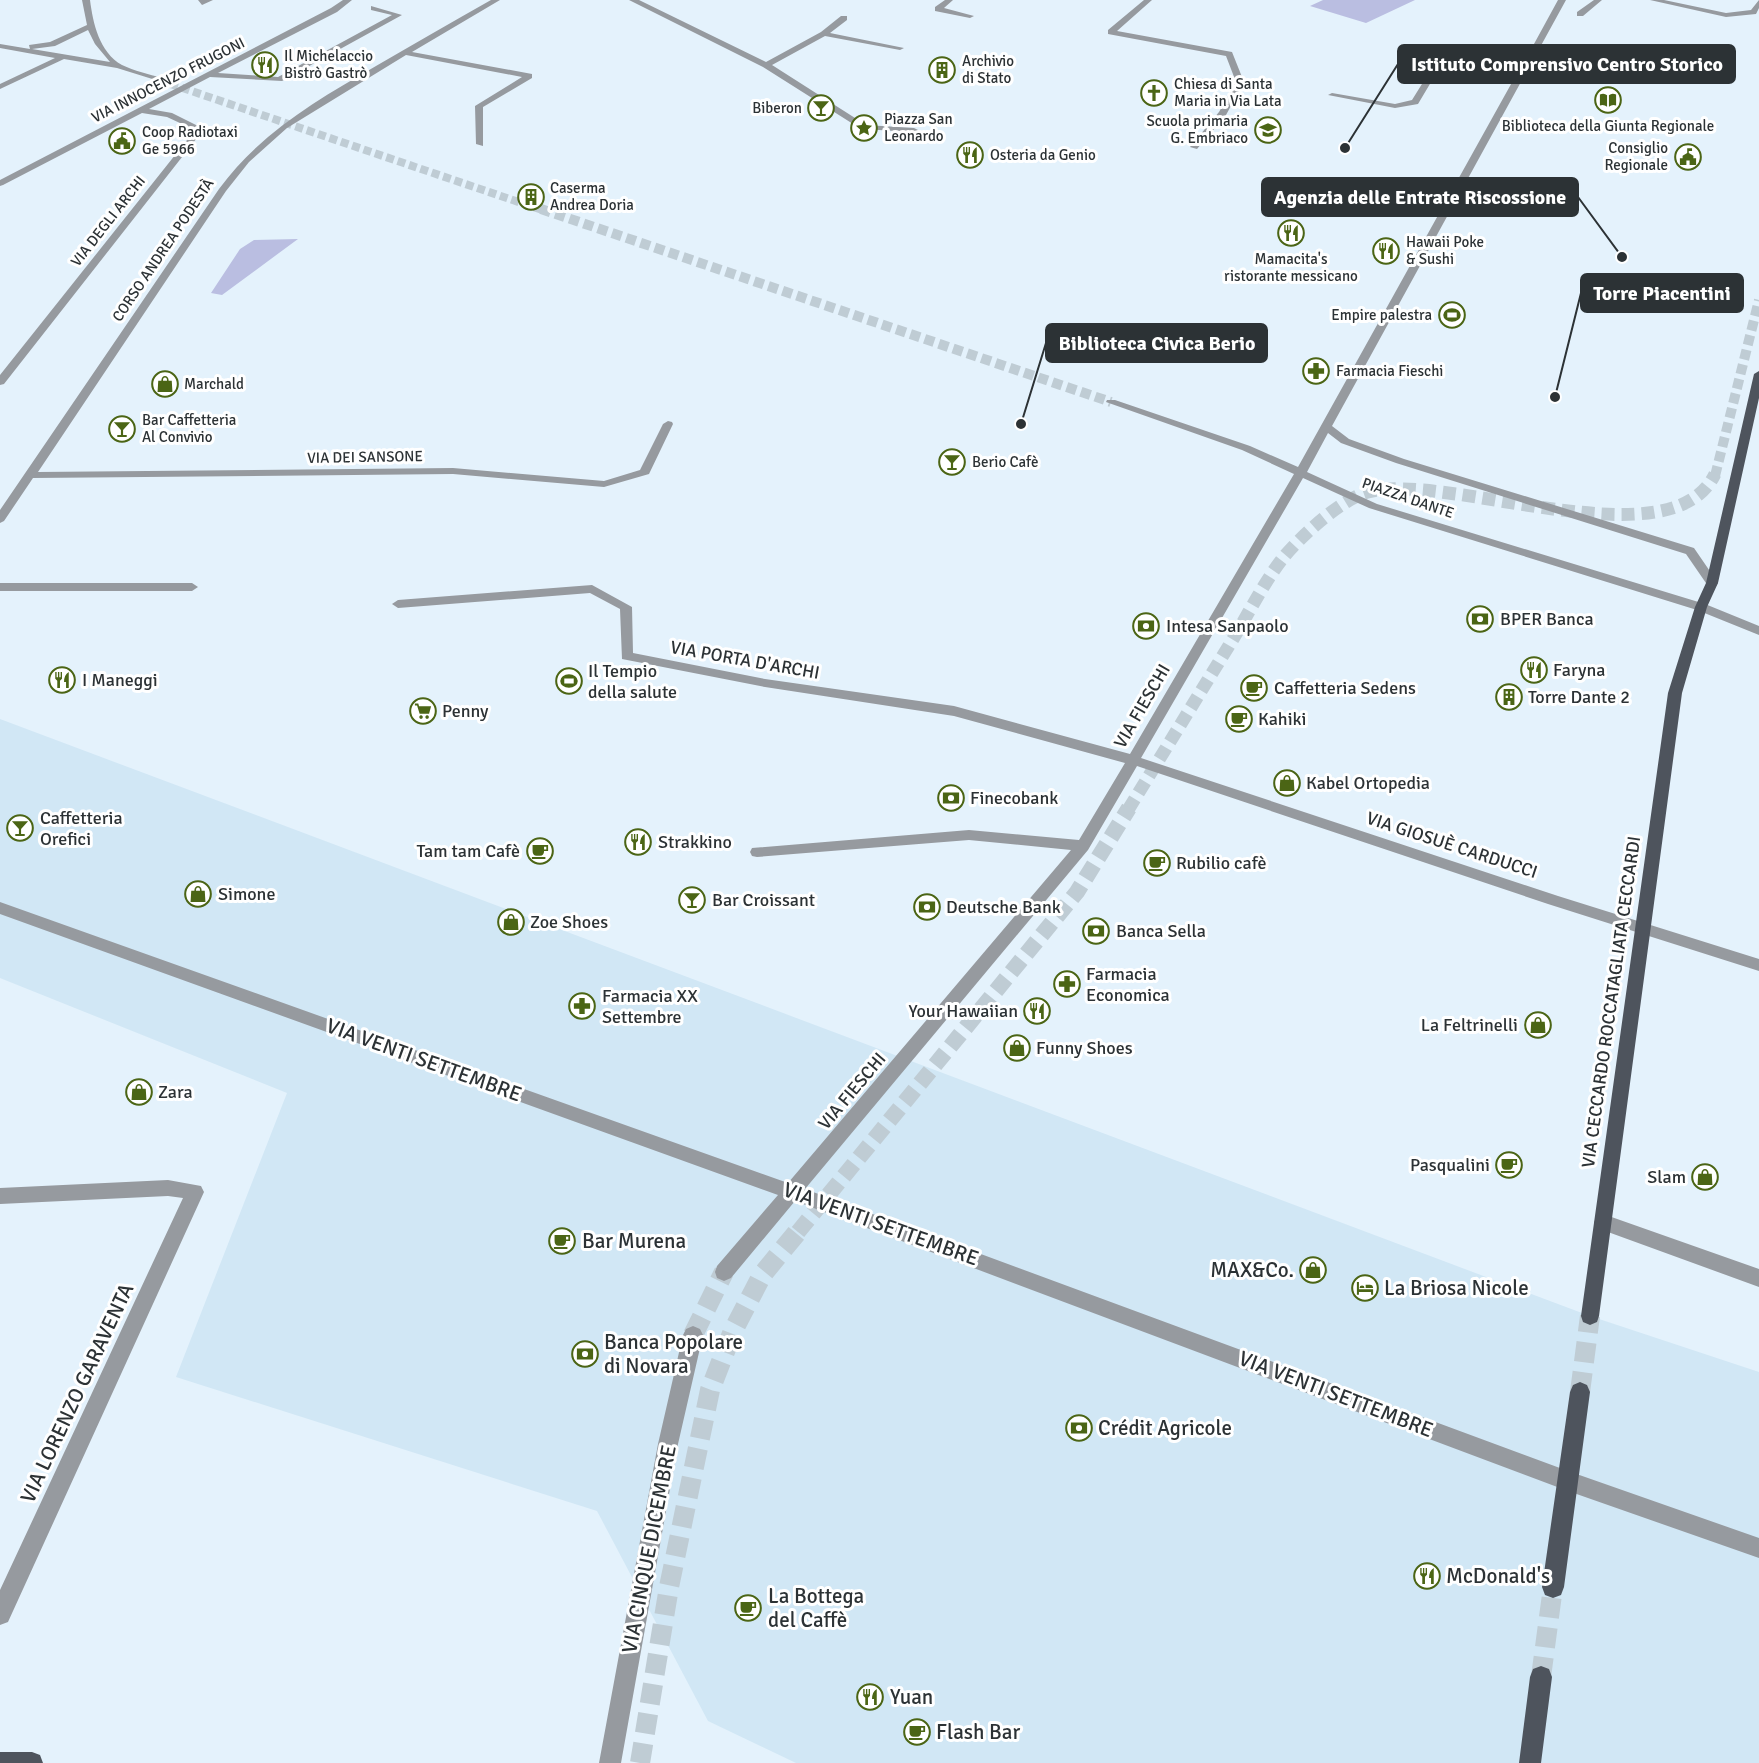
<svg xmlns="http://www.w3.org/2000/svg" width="1759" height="1763" font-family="Signika,sans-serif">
<rect width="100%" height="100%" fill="#e4f2fc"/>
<path fill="#d1e7f5" d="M0 719 1590 1316 1759 1372V1763H796L708 1721 597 1511 176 1377 287 1093 0 978Z"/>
<path fill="#babee1" d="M1323 0H1415L1366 23 1310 6Z
M298 239 222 295 211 293 240 249 254 240Z"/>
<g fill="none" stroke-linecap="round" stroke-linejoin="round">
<path stroke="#bfccd4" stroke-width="8" stroke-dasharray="8 4" stroke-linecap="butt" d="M159 80 545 211"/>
<path stroke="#bfccd4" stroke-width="10" stroke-dasharray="10 5" stroke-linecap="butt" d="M541 209 1111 402"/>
<path stroke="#bfccd4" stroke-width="20" stroke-dasharray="20 10" stroke-linecap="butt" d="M693 1335 724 1272"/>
<path stroke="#bfccd4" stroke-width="10" stroke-dasharray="10 5" stroke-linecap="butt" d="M1715 476 1759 300"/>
<path stroke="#bfccd4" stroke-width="13" stroke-dasharray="13 7" stroke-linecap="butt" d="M1128 810C1163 753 1198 696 1233 639 1249 613 1264 582 1283 558 1300 537 1341 499 1368 492 1448 471 1671 565 1715 474"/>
<path stroke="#bfccd4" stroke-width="16" stroke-dasharray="16 8" stroke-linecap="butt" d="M798 1232 1077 892 1129 808"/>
<path stroke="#bfccd4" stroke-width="20" stroke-dasharray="20 10" stroke-linecap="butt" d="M1580 1392 1590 1316
M1541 1677 1553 1587
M640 1763 669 1587 710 1390 733 1331 762 1275 799 1230"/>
<path fill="#969a9f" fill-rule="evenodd" d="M82 0H90C93 23 99 52 122 65 134 71 149 74 162 78V82L117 68 64 59 0 89V84L55 58 0 48V44L30 49 29 45 50 42 87 25ZM88 30 95 44 110 62 32 49 55 46Z
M198 0H213L202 5Z
M343 0H352L337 12 218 73 278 77 392 15 371 10V6L402 15 282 81 210 77 149 109 172 113 204 129 4 384 0 385V375L195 130 167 117 142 113 3 185 0 186V180L331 8Z
M491 0H500L412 52 532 74V78L483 107V146L476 144 475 106 522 77 406 55 287 128 249 162 226 191 38 472 453 468 604 481 640 470 663 424 668 421 672 422 673 424 649 474 604 487 453 474 33 478 4 521 0 523V510L219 189C260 133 317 100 376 66 414 44 452 22 491 0Z
M629 0H639L766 62 821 32 841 16H847V20L830 33 904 48 900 50 825 36 772 65 866 125 914 128 918 130 914 132 861 129 763 67Z
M945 0H953L944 8 974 16 970 18 935 11V7Z
M1144 0H1152L1117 31 1232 52 1244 82 1226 115 1197 149 1190 147 1219 112 1236 82 1226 56 1108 34V30Z
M1558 0H1566L1332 426 1349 439 1404 459 1694 548 1718 583 1716 586H1708L1686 554 1396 463 1341 443 1328 433 1307 472 1377 504 1705 604 1759 626V635L1697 610 1369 508 1303 478 1141 758 1558 896 1759 959V971L1548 904 1137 766 1088 850 805 1189 1568 1471 1759 1538V1558L1568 1491 795 1201 731 1278 724 1281 717 1278 715 1272 717 1266 778 1195 0 914V902L788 1183 1071 850 969 840 757 857 752 856 750 852 752 848 969 830 1079 840 1125 763 954 716 765 687 622 659 620 609 590 593 398 608 392 604 398 600 592 585 632 607 633 653 765 679 954 706 1130 754 1294 474 1242 450 1106 402 1107 400H1115L1250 446 1298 467 1520 68 1446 57 1418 104 1395 108 1328 95 1332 93 1395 104 1412 100 1440 55 1444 53 1523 64Z
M1594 0H1602L1583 16H1577V12Z
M1650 0H1664L1726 13 1751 10 1759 0V8L1756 14 1726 17Z
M0 583H192L198 587 192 591H0Z
M168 1180 201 1186 204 1192 8 1622 0 1625V1590L183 1198 168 1196 0 1204V1188Z
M1603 1214 1759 1269V1287L1597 1228 1594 1222 1597 1216Z
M693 1326 700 1329 703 1335 678 1444 621 1763H599L658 1444 683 1335 686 1329Z"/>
<path fill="#4e545d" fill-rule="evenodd" d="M1759 371V398L1718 583 1707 607 1682 693 1599 1316 1597 1322 1590 1325 1583 1322 1581 1316 1668 693 1695 607 1706 583 1754 374Z
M1580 1382 1587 1385 1590 1392 1564 1587 1561 1595 1553 1598 1545 1595 1542 1587 1570 1392 1573 1385Z
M1541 1666 1549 1669 1552 1677 1541 1763H1519L1530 1677 1533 1669Z
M0 1752H32L40 1755 43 1763H0Z"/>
</g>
<defs>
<g id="restaurant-ring" transform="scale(1.35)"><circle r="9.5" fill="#fff" stroke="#4b6515" stroke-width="1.5"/><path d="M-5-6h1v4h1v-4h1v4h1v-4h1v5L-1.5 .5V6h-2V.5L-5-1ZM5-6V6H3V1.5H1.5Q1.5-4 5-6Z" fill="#4b6515"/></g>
<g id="building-ring" transform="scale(1.35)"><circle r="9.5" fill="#fff" stroke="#4b6515" stroke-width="1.5"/><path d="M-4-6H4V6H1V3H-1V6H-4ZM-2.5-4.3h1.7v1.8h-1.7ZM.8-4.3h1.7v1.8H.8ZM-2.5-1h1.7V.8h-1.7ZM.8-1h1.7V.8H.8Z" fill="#4b6515"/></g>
<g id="church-ring" transform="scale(1.35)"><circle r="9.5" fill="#fff" stroke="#4b6515" stroke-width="1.5"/><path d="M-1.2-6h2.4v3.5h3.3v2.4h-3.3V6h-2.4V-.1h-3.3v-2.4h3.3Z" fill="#4b6515"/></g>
<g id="library-ring" transform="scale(1.35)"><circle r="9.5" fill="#fff" stroke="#4b6515" stroke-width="1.5"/><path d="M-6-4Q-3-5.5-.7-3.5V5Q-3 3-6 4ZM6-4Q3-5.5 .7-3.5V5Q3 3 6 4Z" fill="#4b6515"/></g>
<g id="bar-ring" transform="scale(1.35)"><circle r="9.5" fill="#fff" stroke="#4b6515" stroke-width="1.5"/><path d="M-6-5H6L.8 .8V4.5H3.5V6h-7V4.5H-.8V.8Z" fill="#4b6515"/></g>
<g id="sight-ring" transform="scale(1.35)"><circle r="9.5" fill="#fff" stroke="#4b6515" stroke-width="1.5"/><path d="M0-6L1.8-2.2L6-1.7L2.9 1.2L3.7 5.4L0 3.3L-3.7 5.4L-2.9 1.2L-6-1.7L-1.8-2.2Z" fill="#4b6515"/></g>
<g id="school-ring" transform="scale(1.35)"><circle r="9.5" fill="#fff" stroke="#4b6515" stroke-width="1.5"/><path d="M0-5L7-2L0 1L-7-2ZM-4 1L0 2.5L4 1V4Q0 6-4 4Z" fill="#4b6515"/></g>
<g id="civic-ring" transform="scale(1.35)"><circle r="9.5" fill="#fff" stroke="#4b6515" stroke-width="1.5"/><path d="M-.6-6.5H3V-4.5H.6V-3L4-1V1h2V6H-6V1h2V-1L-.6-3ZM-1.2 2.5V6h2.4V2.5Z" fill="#4b6515"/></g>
<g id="stadium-ring" transform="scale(1.35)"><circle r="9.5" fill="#fff" stroke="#4b6515" stroke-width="1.5"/><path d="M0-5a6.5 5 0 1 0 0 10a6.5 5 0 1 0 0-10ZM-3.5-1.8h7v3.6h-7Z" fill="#4b6515"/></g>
<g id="pharmacy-ring" transform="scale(1.35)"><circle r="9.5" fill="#fff" stroke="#4b6515" stroke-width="1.5"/><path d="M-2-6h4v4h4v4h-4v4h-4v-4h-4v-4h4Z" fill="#4b6515"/></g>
<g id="shop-ring" transform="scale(1.35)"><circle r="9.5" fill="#fff" stroke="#4b6515" stroke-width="1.5"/><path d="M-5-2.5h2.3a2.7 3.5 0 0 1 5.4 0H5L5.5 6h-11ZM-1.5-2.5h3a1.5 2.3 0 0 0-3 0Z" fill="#4b6515"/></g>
<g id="bank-ring" transform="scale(1.35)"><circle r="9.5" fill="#fff" stroke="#4b6515" stroke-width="1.5"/><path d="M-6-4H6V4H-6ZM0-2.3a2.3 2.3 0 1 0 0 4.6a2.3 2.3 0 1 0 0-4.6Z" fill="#4b6515"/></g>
<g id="cafe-ring" transform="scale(1.35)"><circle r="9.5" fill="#fff" stroke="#4b6515" stroke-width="1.5"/><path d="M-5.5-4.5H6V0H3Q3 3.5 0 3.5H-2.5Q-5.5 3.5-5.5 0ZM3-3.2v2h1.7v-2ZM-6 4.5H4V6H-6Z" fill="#4b6515"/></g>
<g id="supermarket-ring" transform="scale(1.35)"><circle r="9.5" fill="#fff" stroke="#4b6515" stroke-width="1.5"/><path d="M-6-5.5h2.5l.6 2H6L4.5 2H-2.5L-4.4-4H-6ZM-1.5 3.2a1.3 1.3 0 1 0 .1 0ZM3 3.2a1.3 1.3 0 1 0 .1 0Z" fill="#4b6515"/></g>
<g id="hotel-ring" transform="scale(1.35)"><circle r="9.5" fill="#fff" stroke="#4b6515" stroke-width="1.5"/><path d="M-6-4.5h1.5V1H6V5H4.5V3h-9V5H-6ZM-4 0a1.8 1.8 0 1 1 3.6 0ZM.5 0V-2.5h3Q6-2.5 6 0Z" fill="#4b6515"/></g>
</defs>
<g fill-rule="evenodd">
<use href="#restaurant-ring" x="265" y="65"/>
<use href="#building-ring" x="942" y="70"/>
<use href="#church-ring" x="1154" y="93"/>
<use href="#library-ring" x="1608" y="100"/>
<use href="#bar-ring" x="821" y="108"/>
<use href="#sight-ring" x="864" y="128"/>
<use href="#school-ring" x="1268" y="130"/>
<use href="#civic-ring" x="122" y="141"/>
<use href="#restaurant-ring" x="970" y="155"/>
<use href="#civic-ring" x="1688" y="157"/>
<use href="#building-ring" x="531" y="197"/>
<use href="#restaurant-ring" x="1291" y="233"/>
<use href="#restaurant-ring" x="1386" y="251"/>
<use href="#stadium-ring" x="1452" y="315"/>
<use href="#pharmacy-ring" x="1316" y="371"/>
<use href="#shop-ring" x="165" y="384"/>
<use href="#bar-ring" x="122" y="429"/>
<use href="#bar-ring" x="952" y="462"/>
<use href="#bank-ring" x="1480" y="619"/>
<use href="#bank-ring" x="1146" y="626"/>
<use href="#restaurant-ring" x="1534" y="670"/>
<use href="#restaurant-ring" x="62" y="680"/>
<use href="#stadium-ring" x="569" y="681"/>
<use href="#cafe-ring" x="1254" y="688"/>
<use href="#building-ring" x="1509" y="697"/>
<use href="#supermarket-ring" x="423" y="711"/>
<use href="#cafe-ring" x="1239" y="719"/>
<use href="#shop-ring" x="1287" y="783"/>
<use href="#bank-ring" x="951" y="798"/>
<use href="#bar-ring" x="20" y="828"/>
<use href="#restaurant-ring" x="638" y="842"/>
<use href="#cafe-ring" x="540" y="851"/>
<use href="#cafe-ring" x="1157" y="863"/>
<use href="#shop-ring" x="198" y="894"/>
<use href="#bar-ring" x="692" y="900"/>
<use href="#bank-ring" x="927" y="907"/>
<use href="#shop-ring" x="511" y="922"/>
<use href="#bank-ring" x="1096" y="931"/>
<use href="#pharmacy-ring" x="1067" y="984"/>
<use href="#pharmacy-ring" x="582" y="1006"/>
<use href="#restaurant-ring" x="1037" y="1011"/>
<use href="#shop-ring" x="1538" y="1025"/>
<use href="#shop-ring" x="1017" y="1048"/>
<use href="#shop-ring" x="139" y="1092"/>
<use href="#cafe-ring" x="1509" y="1165"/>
<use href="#shop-ring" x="1705" y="1177"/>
<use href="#cafe-ring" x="562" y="1241"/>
<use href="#shop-ring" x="1313" y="1270"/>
<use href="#hotel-ring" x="1365" y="1288"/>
<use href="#bank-ring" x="585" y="1354"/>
<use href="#bank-ring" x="1079" y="1428"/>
<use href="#restaurant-ring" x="1427" y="1576"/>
<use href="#cafe-ring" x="748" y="1608"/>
<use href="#restaurant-ring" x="870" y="1697"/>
<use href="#cafe-ring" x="917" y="1732"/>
</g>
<g text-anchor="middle" stroke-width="6" stroke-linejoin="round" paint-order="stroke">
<g font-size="15" fill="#2c3235" stroke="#fff" text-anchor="start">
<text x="284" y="61">Il Michelaccio<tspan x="284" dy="17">Bistrò Gastrò</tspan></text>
<text x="962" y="66">Archivio<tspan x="962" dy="17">di Stato</tspan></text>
<text x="1174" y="89">Chiesa di Santa<tspan x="1174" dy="17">Maria in Via Lata</tspan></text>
<text x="802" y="113" text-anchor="end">Biberon</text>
<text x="884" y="124">Piazza San<tspan x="884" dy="17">Leonardo</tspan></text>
<text x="1248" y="126" text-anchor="end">Scuola primaria<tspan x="1248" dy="17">G. Embriaco</tspan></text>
<text x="1608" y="131" text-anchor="middle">Biblioteca della Giunta Regionale</text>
<text x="142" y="137">Coop Radiotaxi<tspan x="142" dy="17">Ge 5966</tspan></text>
<text x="1668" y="153" text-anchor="end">Consiglio<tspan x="1668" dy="17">Regionale</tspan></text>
<text x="990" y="160">Osteria da Genio</text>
<text x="550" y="193">Caserma<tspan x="550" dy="17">Andrea Doria</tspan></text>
<text x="1406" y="247">Hawaii Poke<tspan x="1406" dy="17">&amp; Sushi</tspan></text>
<text x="1291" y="264" text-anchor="middle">Mamacita's<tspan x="1291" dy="17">ristorante messicano</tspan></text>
<text x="1432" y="320" text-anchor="end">Empire palestra</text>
<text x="1336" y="376">Farmacia Fieschi</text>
<text x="184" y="389">Marchald</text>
<text x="142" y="425">Bar Caffetteria<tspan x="142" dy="17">Al Convivio</tspan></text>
<text x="972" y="467">Berio Cafè</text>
</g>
<g font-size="15" fill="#2c3235" stroke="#fff">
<text transform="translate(168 80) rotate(-27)" y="5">VIA INNOCENZO FRUGONI</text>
<text transform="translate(108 221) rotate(-52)" y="5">VIA DEGLI ARCHI</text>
<text transform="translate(163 250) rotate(-56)" y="5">CORSO ANDREA PODESTÀ</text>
<text transform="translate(365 457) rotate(-1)" y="5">VIA DEI SANSONE</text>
<text transform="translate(1408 498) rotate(19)" y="5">PIAZZA DANTE</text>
</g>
<g font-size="18" fill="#2c3235" stroke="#fff" text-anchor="start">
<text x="1500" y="625">BPER Banca</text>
<text x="1166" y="632">Intesa Sanpaolo</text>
<text x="1553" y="676">Faryna</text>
<text x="588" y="677">Il Tempio<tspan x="588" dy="21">della salute</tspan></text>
<text x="82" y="686">I Maneggi</text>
<text x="1274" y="694">Caffetteria Sedens</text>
<text x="1528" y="703">Torre Dante 2</text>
<text x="442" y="717">Penny</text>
<text x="1258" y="725">Kahiki</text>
<text x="1306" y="789">Kabel Ortopedia</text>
<text x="970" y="804">Finecobank</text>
<text x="40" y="824">Caffetteria<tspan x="40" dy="21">Orefici</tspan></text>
<text x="658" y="848">Strakkino</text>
<text x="520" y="857" text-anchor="end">Tam tam Cafè</text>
<text x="1176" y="869">Rubilio cafè</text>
<text x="218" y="900">Simone</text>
<text x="712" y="906">Bar Croissant</text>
<text x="946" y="913">Deutsche Bank</text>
<text x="530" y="928">Zoe Shoes</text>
<text x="1116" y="937">Banca Sella</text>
<text x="1086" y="980">Farmacia<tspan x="1086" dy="21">Economica</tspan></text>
<text x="602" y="1002">Farmacia XX<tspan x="602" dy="21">Settembre</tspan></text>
<text x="1018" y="1017" text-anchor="end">Your Hawaiian</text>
<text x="1518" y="1031" text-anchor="end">La Feltrinelli</text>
<text x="1036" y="1054">Funny Shoes</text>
<text x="158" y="1098">Zara</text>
<text x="1490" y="1171" text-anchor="end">Pasqualini</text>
<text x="1686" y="1183" text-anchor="end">Slam</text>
</g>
<g font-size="18" fill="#2c3235" stroke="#fff">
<text transform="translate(745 660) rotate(10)" y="6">VIA PORTA D'ARCHI</text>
<text transform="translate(1142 706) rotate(-60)" y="6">VIA FIESCHI</text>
<text transform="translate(1452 845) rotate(18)" y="6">VIA GIOSUÈ CARDUCCI</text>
<text transform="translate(1611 1002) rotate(-82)" y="6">VIA CECCARDO ROCCATAGLIATA CECCARDI</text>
<text transform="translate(852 1091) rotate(-50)" y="6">VIA FIESCHI</text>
</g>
<g font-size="21" fill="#2c3235" stroke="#fff">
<text transform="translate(424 1060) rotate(20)" y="7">VIA VENTI SETTEMBRE</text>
<text transform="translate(881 1224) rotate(20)" y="7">VIA VENTI SETTEMBRE</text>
<text transform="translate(77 1393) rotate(-65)" y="7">VIA LORENZO GARAVENTA</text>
<text transform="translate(1336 1394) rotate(21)" y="7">VIA VENTI SETTEMBRE</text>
<text transform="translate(649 1549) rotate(-79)" y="7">VIA CINQUE DICEMBRE</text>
</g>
<g font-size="21" fill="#2c3235" stroke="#fff" text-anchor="start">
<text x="582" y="1248">Bar Murena</text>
<text x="1294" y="1277" text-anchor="end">MAX&amp;Co.</text>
<text x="1384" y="1295">La Briosa Nicole</text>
<text x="604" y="1349">Banca Popolare<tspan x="604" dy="24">di Novara</tspan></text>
<text x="1098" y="1435">Crédit Agricole</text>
<text x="1446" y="1583">McDonald's</text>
<text x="768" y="1603">La Bottega<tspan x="768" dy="24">del Caffè</tspan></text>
<text x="890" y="1704">Yuan</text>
<text x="936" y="1739">Flash Bar</text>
</g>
</g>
<path fill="none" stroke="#2c3235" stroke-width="2" d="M1345 148L1398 64M1622 257L1578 197M1555 397L1581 293M1021 424L1046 343"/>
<g fill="#2c3235" stroke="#fff" stroke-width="2">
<circle cx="1345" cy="148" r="6"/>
<circle cx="1622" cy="257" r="6"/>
<circle cx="1555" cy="397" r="6"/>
<circle cx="1021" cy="424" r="6"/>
</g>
<g fill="#2c3235" stroke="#2c3235" stroke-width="2">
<rect x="1398" y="45" width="337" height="38" rx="6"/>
<rect x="1262" y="178" width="316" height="38" rx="6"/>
<rect x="1581" y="274" width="162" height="38" rx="6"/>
<rect x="1046" y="324" width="221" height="38" rx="6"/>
</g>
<g font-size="20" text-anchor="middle" font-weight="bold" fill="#fff">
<text x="1567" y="71">Istituto Comprensivo Centro Storico</text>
<text x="1420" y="204">Agenzia delle Entrate Riscossione</text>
<text x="1662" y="300">Torre Piacentini</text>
<text x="1157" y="350">Biblioteca Civica Berio</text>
</g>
</svg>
